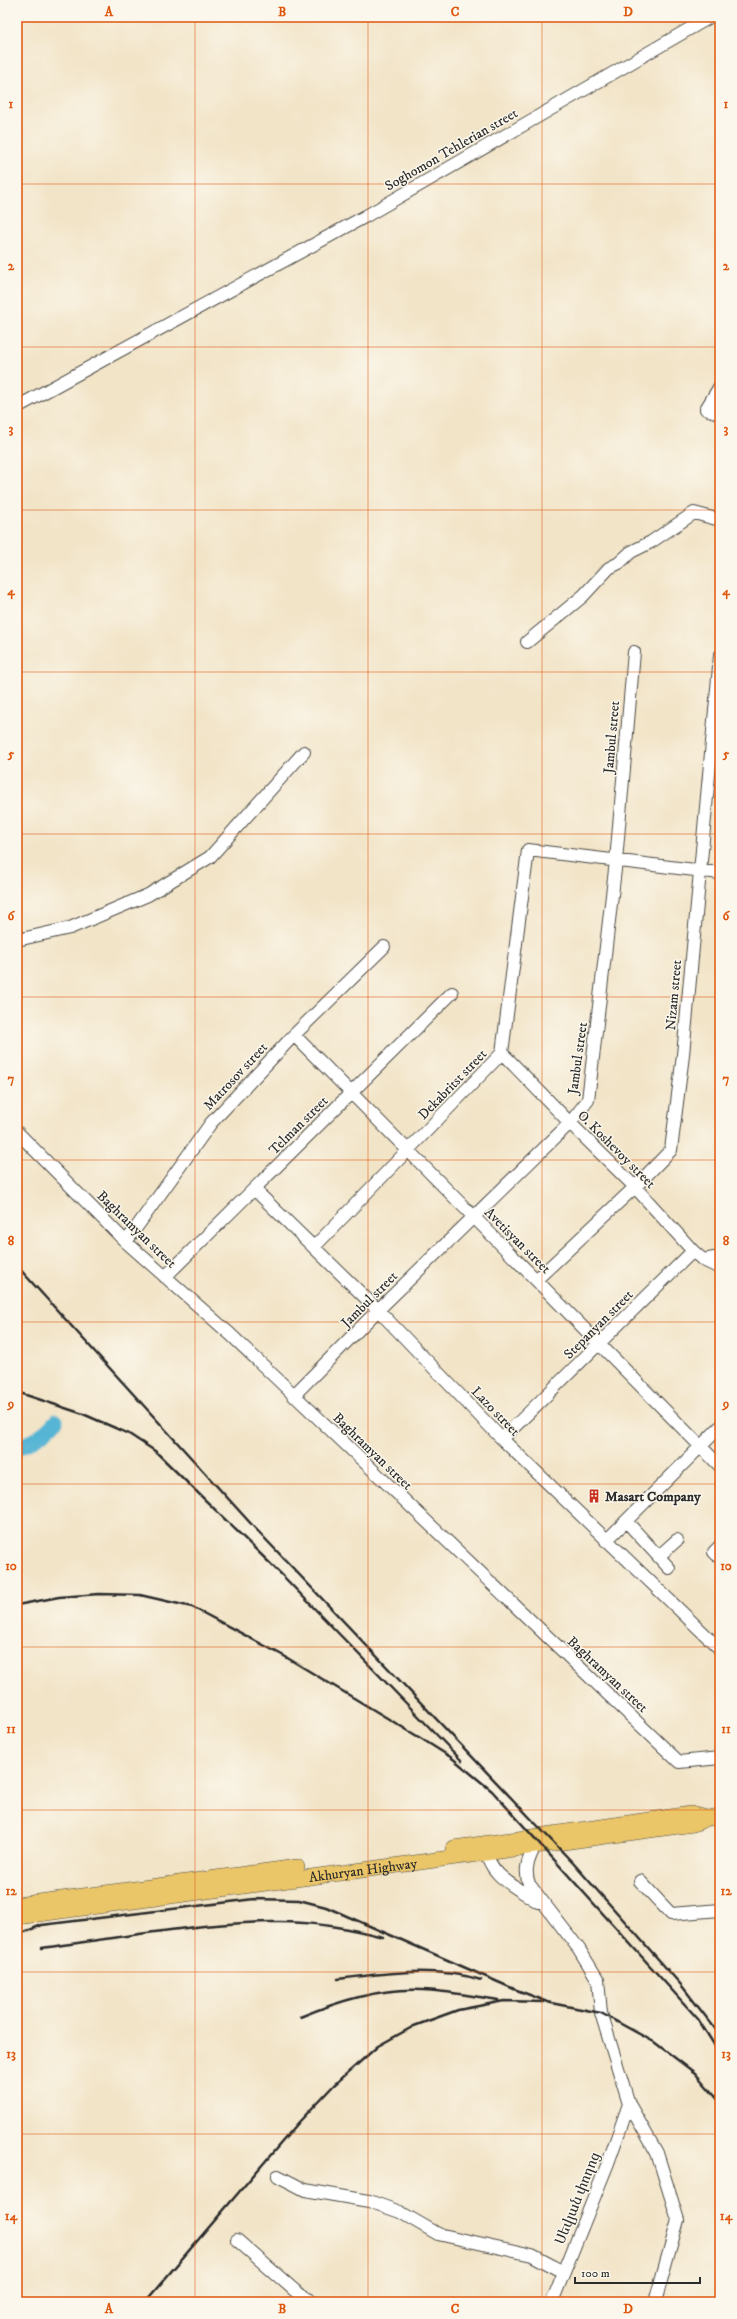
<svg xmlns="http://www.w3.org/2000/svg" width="737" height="2319" font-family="'IM FELL DW Pica','Noto Serif Armenian',serif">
<rect width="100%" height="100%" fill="#fbf7ec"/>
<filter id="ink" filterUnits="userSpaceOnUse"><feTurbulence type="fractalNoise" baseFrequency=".025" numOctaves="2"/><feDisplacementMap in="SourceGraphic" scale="8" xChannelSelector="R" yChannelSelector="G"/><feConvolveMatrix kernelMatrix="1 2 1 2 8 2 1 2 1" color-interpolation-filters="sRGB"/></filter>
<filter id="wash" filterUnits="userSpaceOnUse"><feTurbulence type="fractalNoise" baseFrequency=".012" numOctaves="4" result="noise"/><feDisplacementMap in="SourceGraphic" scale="16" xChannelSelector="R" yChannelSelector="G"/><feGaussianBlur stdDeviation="0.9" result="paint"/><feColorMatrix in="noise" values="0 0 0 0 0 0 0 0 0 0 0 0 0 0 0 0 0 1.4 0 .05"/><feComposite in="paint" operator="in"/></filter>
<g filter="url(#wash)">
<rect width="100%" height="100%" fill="#f2e4c7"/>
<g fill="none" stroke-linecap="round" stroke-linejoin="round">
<path stroke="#56b5d4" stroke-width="15" d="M17 1448C33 1441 45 1434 56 1421"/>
</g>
</g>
<g filter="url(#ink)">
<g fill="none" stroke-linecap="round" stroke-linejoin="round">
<g stroke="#494742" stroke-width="14">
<path id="minor" d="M720 386 706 409 720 414
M17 407 366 216 710 17
M527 642 583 596 609 568 619 563 631 552 651 542 694 513 720 520
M17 940 70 928 148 895 210 857 304 752
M294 1035 720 1466
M502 1053 570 1123 635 1187 693 1251
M17 1132 126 1242 230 1334 679 1762 720 1758
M255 1190 378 1310 502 1439 720 1649
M126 1242 211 1123 294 1035 384 947
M314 1247 502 1053 528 850 720 873
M703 1260 720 1268
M165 1277 452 993
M536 1280 635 1187 671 1150 683 1055 720 656
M293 1396 378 1310 570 1123 588 1100 616 861 634 652
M502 1439 693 1251 703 1260 720 1257
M626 1521 669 1568
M606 1541 720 1427
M717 1555 714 1552 720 1546
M659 1556 677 1540
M487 1845C484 1874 518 1888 538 1902
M534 1848C528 1860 524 1870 529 1884L579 1949 598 1980 601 2013 629 2104 608 2163 552 2302
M640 1881 671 1914 720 1910
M629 2104 657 2153 678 2220 655 2302
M278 2176 305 2190 369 2201 400 2212 438 2234 532 2255 564 2272
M237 2240 301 2296 315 2302"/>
</g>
<g stroke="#494742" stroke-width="16">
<g id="major">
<path d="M454 1848 691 1814 707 1818"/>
<path d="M17 1905 297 1867"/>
<path id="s1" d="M17 1917C242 1885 468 1857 693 1824L708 1818 720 1816"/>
</g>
</g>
<use href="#minor" stroke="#fff" stroke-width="12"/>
<use href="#major" stroke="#ebc669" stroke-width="15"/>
<path stroke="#2b2b2b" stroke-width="2.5" d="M17 1266 253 1526 573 1863 682 1986 720 2035
M17 1392 83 1414 129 1434 155 1451 283 1576 462 1761
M17 1605 59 1597 99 1594 140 1595 192 1607 284 1656 422 1739 452 1758 492 1791 698 2019 720 2054
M17 1935 42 1925 254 1899 299 1900 326 1907 514 1989 551 2003 601 2013 654 2042 695 2073 720 2102
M42 1948C118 1938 195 1923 272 1922 308 1921 349 1928 383 1937
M338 1979C385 1973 435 1966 481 1980
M300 2017C339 2001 380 1988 422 1990 447 1991 473 1996 498 2000
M145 2302 299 2122 334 2085 378 2046 414 2026 458 2010 504 2001 543 2002"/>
</g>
</g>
<path fill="none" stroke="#df570e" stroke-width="1" stroke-opacity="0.55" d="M195 17V2302M368 17V2302M542 17V2302M17 184H720M17 347H720M17 510H720M17 672H720M17 834H720M17 997H720M17 1160H720M17 1322H720M17 1484H720M17 1647H720M17 1810H720M17 1972H720M17 2134H720"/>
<defs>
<g id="building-bare" transform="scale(1.08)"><path d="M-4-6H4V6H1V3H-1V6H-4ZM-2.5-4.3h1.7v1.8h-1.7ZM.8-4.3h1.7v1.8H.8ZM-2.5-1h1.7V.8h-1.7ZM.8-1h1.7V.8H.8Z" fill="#c8321e" stroke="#fbf7ec" stroke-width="2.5" paint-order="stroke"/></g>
</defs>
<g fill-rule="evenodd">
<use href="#building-bare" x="594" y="1496"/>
</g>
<g text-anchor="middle" stroke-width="3" stroke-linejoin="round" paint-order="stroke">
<g font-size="14" fill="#2b2b2b" stroke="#fbf7ec">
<text transform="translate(451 149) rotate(-30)" y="5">Soghomon Tehlerian street</text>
<text transform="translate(611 737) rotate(-85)" y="5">Jambul street</text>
<text transform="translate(673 995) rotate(-85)" y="5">Nizam street</text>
<text transform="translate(577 1058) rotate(-82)" y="5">Jambul street</text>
<text transform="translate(235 1076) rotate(-47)" y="5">Matrosov street</text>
<text transform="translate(452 1084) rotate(-46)" y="5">Dekabritst street</text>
<text transform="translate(298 1125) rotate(-45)" y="5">Telman street</text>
<text transform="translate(617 1149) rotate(45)" y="5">O. Koshevoy street</text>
<text transform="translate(137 1229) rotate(44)" y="5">Baghramyan street</text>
<text transform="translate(518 1240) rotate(45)" y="5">Avetisyan street</text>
<text transform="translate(369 1299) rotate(-45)" y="5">Jambul street</text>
<text transform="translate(598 1324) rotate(-45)" y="5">Stepanyan street</text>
<text transform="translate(496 1411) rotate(46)" y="5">Lazo street</text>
<text transform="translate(373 1451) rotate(44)" y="5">Baghramyan street</text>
<text transform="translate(608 1674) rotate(43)" y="5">Baghramyan street</text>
<text dy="5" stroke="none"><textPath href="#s1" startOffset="349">Akhuryan Highway</textPath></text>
<text transform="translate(577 2198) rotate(-68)" y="5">Սեվյան փողոց</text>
</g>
<g font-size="14" font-weight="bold" fill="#2b2b2b" stroke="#fbf7ec" text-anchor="start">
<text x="605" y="1501">Masart Company</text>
</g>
</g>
<rect width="737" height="2319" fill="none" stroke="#fbf7ec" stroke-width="44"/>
<path d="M575 2277v6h125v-6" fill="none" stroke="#2b2b2b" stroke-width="2"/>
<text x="581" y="2277" font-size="12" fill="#2b2b2b" stroke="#fbf7ec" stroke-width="3" paint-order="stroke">100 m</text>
<rect x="22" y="22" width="693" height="2275" fill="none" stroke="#df570e" stroke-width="1.5"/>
<g font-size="13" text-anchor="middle" font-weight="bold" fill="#df570e">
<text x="109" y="16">A</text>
<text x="282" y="16">B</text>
<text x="455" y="16">C</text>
<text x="628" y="16">D</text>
<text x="11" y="108">1</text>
<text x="726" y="108">1</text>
<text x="11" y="270">2</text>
<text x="726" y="270">2</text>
<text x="11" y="433">3</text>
<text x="726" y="433">3</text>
<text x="11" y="595">4</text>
<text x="726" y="595">4</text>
<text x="11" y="758">5</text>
<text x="726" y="758">5</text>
<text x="11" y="920">6</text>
<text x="726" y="920">6</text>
<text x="11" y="1083">7</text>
<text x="726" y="1083">7</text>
<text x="11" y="1245">8</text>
<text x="726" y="1245">8</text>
<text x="11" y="1408">9</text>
<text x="726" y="1408">9</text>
<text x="11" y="1570">10</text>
<text x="726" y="1570">10</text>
<text x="11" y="1733">11</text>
<text x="726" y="1733">11</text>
<text x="11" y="1895">12</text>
<text x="726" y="1895">12</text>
<text x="11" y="2058">13</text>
<text x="726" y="2058">13</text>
<text x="11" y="2220">14</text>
<text x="726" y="2220">14</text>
<text x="109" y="2313">A</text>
<text x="282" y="2313">B</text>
<text x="455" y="2313">C</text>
<text x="628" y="2313">D</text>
</g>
</svg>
